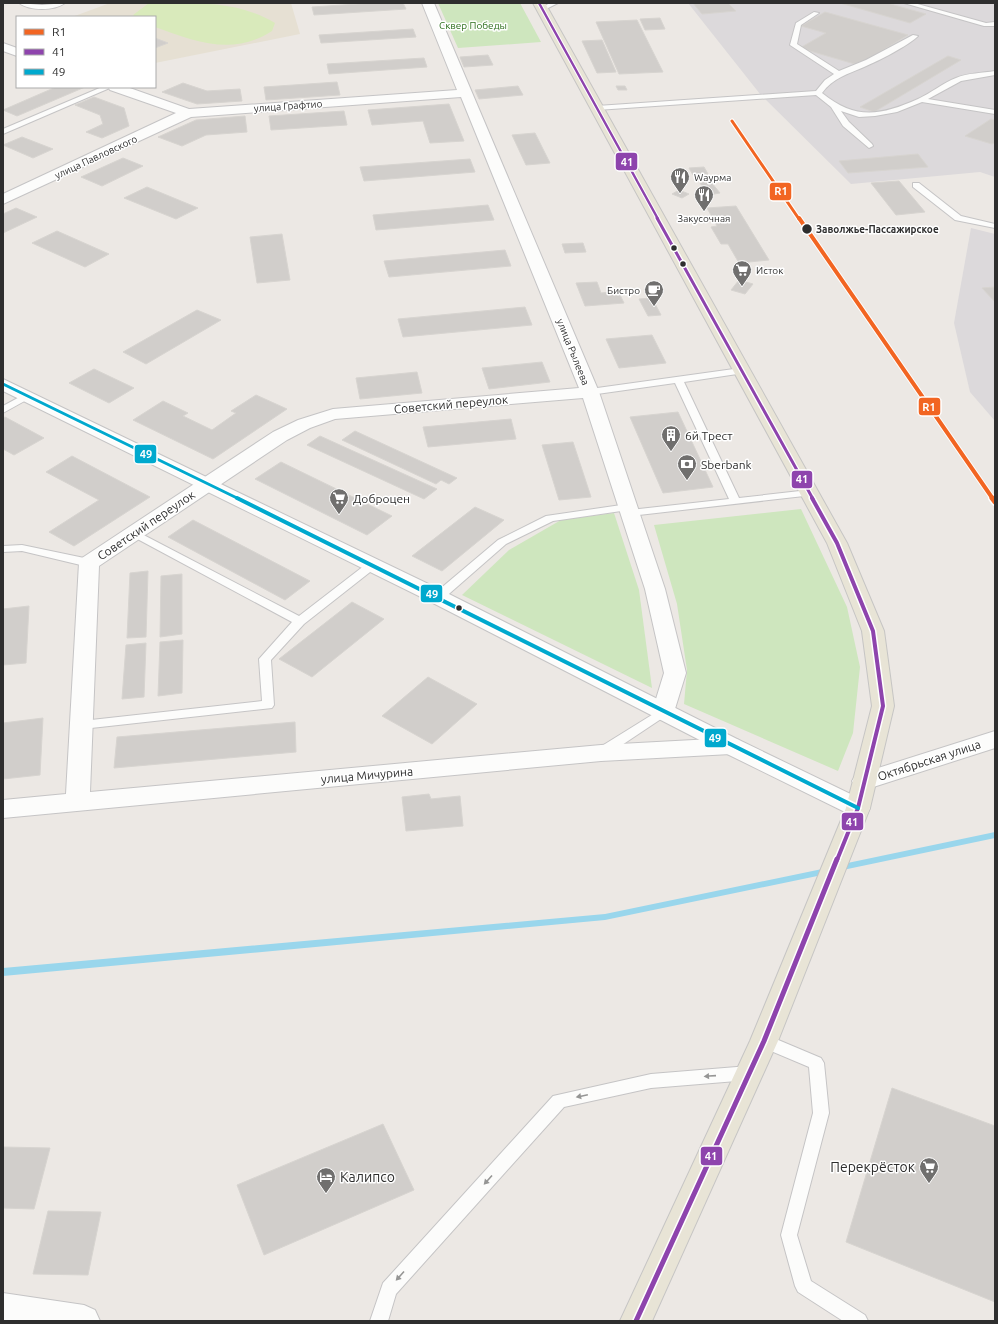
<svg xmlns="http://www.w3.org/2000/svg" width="998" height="1324" font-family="Ubuntu,sans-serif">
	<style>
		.industrial { fill: #dcd9db }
		.education { fill: #e6e0d3 }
		.green { fill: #cee6be }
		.pitch { fill: #d9eabb }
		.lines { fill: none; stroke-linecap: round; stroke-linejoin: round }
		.stream { fill: #99d6ec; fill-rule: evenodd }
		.building { fill: #d1cecb; stroke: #d7d4d0 }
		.lane-casing { stroke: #c5c4c5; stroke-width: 2 }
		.street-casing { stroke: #c5c4c5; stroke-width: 2 }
		.secondary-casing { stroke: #c5c4c5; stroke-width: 2 }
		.primary-casing { stroke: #c6c5c4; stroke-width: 2 }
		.lane { fill: #fcfcfb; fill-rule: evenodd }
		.street { fill: #fcfcfb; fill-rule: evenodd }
		.secondary { fill: #fcfcfb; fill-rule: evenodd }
		.primary { fill: #e8e4d6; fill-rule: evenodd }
		.rail-far1-casing { stroke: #dfdfe1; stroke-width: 3 }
		.rail-casing { stroke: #dfdfe1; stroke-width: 3.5 }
		.rail-far1 { stroke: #fff; stroke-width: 2; stroke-dasharray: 5.5; stroke-linecap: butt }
		.rail { stroke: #fff; stroke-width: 2.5; stroke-dasharray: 7; stroke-linecap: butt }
		.bus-1-far3-casing { stroke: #fff; stroke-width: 4.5 }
		.bus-1-far2-casing { stroke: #fff; stroke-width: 5.5 }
		.bus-1-far1-casing { stroke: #fff; stroke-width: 7 }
		.bus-1-casing { stroke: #fff; stroke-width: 8 }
		.bus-2-far1-casing { stroke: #fff; stroke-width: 5.5 }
		.bus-2-casing { stroke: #fff; stroke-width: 7 }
		.bus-1-far3 { stroke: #8e44ad; stroke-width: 2.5 }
		.bus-1-far2 { stroke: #8e44ad; stroke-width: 3 }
		.bus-1-far1 { stroke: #8e44ad; stroke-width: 4 }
		.bus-1 { stroke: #8e44ad; stroke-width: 5 }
		.bus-2-far1 { stroke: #00a9ce; stroke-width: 3 }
		.bus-2 { stroke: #00a9ce; stroke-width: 4 }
		.rail-1-far2-casing { stroke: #fff; stroke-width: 5 }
		.rail-1-far1-casing { stroke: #fff; stroke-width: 6 }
		.rail-1-casing { stroke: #fff; stroke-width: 8 }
		.rail-1-far2 { stroke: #f26522; stroke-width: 3 }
		.rail-1-far1 { stroke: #f26522; stroke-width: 4 }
		.rail-1 { stroke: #f26522; stroke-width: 5 }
		.oneway { fill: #959594 }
		.stop-dot { fill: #2e2e2e; stroke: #fff; stroke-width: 1.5 }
		.labels { text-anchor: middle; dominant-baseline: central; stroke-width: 3; stroke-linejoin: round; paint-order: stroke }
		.far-park-label { font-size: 10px; fill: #2c6e1b; stroke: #fff }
		.far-street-label { font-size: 10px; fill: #2e2e2e; stroke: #fff }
		.far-poi-label { font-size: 10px; fill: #2e2e2e; stroke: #fff; text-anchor: start }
		.far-stop-label { font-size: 10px; font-weight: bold; fill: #2e2e2e; stroke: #fff; text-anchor: start }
		.street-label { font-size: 12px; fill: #2e2e2e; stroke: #fff }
		.poi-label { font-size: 12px; fill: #2e2e2e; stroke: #fff; text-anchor: start }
		.near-poi-label { font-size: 14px; fill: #2e2e2e; stroke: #fff; text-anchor: end }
		.line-badge { stroke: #fff; stroke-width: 1.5 }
		.badge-label { font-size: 11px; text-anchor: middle; font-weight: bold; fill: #fff }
	</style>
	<rect width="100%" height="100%" fill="#ece8e4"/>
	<g class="industrial">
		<polygon points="688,3 995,3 995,177 980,172 851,184 760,94"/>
		<polygon points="971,228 995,234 995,421 970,392 954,323"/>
	</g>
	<polygon class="education" points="110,3 291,3 300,34 155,63 155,17 72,17"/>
	<g class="green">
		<polygon points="438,3 520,3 541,42 458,48"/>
		<polygon points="801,509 847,607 860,667 853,733 838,771 684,704 687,670 677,604 654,525"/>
		<polygon points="614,513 639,590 652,688 462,595 509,550 561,520"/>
	</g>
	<path class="pitch" d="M149,3C191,3 237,0 275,23L272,31C232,57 195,41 155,27V17H135L133,15Z"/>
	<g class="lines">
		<g class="stream">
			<polygon points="995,832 995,838 838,871 835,870 834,868 835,866 838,865"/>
			<polygon points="827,868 830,869 831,871 830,873 827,874 605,920 3,976 3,968 605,914"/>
		</g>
	</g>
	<g class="building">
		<polygon points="373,3 403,3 406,9 314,15 312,7"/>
		<polygon points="693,3 728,3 736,11 702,14"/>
		<polygon points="840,3 887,3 926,14 910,23"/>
		<polygon points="825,12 908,35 858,65 800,48 826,33 801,26"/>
		<polygon points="660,18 665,29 645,30 640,19"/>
		<polygon points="637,20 663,72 619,74 596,22"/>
		<polygon points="413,29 416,37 321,43 319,35"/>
		<polygon points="155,38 168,43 155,48"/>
		<polygon points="602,40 616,72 597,73 582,41"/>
		<polygon points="488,55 493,65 464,67 460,57"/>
		<polygon points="948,56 961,60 874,112 860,107"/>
		<polygon points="424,58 427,67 329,74 327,64"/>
		<polygon points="337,82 340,95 266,100 264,87"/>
		<polygon points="183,83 207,91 240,89 242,101 197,104 162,92"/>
		<polygon points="518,86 523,95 479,99 475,90"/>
		<polygon points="616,86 625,86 627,90 618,90"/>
		<polygon points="56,87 85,87 17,116 3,110"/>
		<polygon points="94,97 124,108 129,126 102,138 86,132 103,124 100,115 75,105"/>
		<polygon points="449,104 464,141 430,143 423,121 372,125 368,110"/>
		<polygon points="344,111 347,125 271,130 269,116"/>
		<polygon points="245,116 247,132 206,135 182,146 158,137 196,120"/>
		<polygon points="991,119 995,120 995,143 992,144 965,136"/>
		<polygon points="535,133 550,163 526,165 512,135"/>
		<polygon points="22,137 53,149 33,158 3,145"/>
		<polygon points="918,154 928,167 848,173 839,161"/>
		<polygon points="123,158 143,166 102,186 81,177"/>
		<polygon points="470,159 475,172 364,181 360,167"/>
		<polygon points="704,167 708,174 693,175 689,168"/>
		<polygon points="899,181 925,212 896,215 871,183"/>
		<polygon points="711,182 720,193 708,195 700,183"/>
		<polygon points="147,187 198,208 176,219 124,198"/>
		<polygon points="679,190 689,194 682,198 672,194"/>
		<polygon points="488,205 494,220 376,230 373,215"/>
		<polygon points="736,206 769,260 739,263 728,244 721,244 711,227 717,226 707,208"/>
		<polygon points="16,208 37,217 3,233 3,214"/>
		<polygon points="57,231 109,254 85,267 32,243"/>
		<polygon points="282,234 290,280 257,283 250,237"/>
		<polygon points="583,243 586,252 565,253 562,244"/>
		<polygon points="505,250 511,266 389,277 384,261"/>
		<polygon points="739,280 753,284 745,294 731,290"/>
		<polygon points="597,282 601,293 618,291 624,303 585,306 576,283"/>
		<polygon points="995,287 995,302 982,288"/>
		<polygon points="652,298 661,315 648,316 639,299"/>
		<polygon points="525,307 532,325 403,337 398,319"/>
		<polygon points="197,310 221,320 146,364 123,352"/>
		<polygon points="652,335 666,363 619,368 606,339"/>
		<polygon points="542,362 550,382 489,389 482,368"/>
		<polygon points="94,369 134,388 109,403 69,383"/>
		<polygon points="417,372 422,393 360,399 356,378"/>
		<polygon points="256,395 287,409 213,459 133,420 163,401 188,413 183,416 212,430 236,413 231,411"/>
		<polygon points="678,412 713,487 663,493 630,417"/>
		<polygon points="5,417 44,438 14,455 3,449 3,418"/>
		<polygon points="511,419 516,439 428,447 423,427"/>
		<polygon points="355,431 457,478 449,484 441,480 436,484 342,440"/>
		<polygon points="320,436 437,489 424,499 307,445"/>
		<polygon points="573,442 591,497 559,500 542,445"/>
		<polygon points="72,456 150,497 74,546 49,532 99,500 46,472"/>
		<polygon points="281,462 392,516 367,535 255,479"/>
		<polygon points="475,507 504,520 442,571 412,556"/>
		<polygon points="193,520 310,581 285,600 168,537"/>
		<polygon points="148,571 146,637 127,638 130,573"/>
		<polygon points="182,574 182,634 160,637 161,576"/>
		<polygon points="352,602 384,619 312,677 279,659"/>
		<polygon points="29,606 26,663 3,665 3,609"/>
		<polygon points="183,640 182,693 158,696 160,642"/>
		<polygon points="146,643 144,697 122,699 126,645"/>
		<polygon points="428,677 477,704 432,744 382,716"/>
		<polygon points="43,718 40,775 3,779 3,723"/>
		<polygon points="295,722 296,752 114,768 117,737"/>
		<polygon points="429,794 431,799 460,796 463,826 406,831 402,797"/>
		<polygon points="892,1088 995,1126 995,1302 846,1242"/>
		<polygon points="383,1124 414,1190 264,1255 237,1185"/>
		<polygon points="3,1147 50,1148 34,1209 3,1208"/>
		<polygon points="48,1211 101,1212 88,1275 33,1274"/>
	</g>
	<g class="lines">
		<defs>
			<g id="lane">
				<path d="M19,3L42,5L65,3C54,11 30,11 19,3Z"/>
				<polygon points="550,3 558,3 544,10 539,9"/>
				<polygon points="904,3 914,3 986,23 995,22 995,26 984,26"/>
				<path d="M814,12L819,13L801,25L797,44L839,71L866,60L913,35L918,36C908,46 878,61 864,67C848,74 833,78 822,93C855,120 880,116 918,99C931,93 943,83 956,78C967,73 983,73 995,71V75L961,81L928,99L995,110V114L922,102L897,112L875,116L859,117L841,111L849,122L872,144L873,146L869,148L843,126L831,107L816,95L597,110L593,108L597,106L816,91L825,80L834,74L790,45L796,23Z"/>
				<polygon points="102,87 112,87 3,134 3,129"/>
				<polygon points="913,183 919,183 961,216 995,224 995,228 955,220 913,187"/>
				<polygon points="741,368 746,371 744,373 684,382 739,498 809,490 814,493 813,495 630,516 625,513 628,510 553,521 506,544 442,600 434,600 432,597 434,594 498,540 546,516 628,504 633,507 630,510 729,499 675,383 590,395 585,392 590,389"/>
				<polygon points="27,393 30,394 32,396 30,398 3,413 3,406"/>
				<polygon points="134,530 299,616 369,562 377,562 379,565 304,624 271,660 274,705 272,708 82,729 78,728 76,725 78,722 82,721 262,701 259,659 292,622 130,535 129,533 130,531"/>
				<polygon points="22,545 89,559 95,563 89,567 22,551 3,552 3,546"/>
				<polygon points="663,708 667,709 669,712 667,715 607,755 597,755 596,752 597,749"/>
				<polygon points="764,1034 821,1058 824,1063 829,1113 797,1235 811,1281 865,1315 868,1321 843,1321 798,1292 795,1286 781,1235 813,1113 809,1067 759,1046 756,1041 759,1036"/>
				<polygon points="749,1066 754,1068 757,1073 754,1078 749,1080 651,1088 564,1107 396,1294 388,1321 370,1321 383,1283 553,1096 651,1074"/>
			</g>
			<g id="street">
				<polygon points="422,3 434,3 599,392 665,589 686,673 674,712 671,718 663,720 655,718 652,712 664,673 645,589 583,398 335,419 310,428 287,440 99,566 90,792 601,745 731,738 739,740 743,746 739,752 731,754 601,761 3,818 3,800 66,794 79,563 82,558 273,432 298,420 333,409 579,388 461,97 191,117 3,204 3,194 176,113 110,90 108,87 127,87 189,109 457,90"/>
				<polygon points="3,43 17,48 17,56 3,51"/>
				<polygon points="995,731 995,748 864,790 856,787 852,781 856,775"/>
			</g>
			<g id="secondary">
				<polygon points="3,379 445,592 739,740 867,802 870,808 867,814 858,817 849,814 723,752 431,602 3,391"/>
				<polygon points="3,1293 84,1305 95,1310 100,1321 3,1321"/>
			</g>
			<polygon id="primary" points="533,3 545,3 847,543 884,631 894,706 870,808 778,1041 652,1321 620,1321 750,1041 846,808 872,706 862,631 827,543"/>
		</defs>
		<use href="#lane" class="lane-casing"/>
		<use href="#street" class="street-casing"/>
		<use href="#secondary" class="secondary-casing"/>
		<use href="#primary" class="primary-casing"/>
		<use href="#lane" class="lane"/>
		<use href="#street" class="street"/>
		<use href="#secondary" class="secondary"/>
		<use href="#primary" class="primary"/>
		<defs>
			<polyline id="rail-far1" points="732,121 800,219"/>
			<polyline id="rail" points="799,218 806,228"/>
		</defs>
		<use href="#rail-far1" class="rail-far1-casing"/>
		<use href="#rail" class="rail-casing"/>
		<use href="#rail-far1" class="rail-far1"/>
		<use href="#rail" class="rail"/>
		<defs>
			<polyline id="bus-1-far3" points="539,3 658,219"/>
			<polyline id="bus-1-far2" points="657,218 813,499"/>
			<polyline id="bus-1-far1" points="812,498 837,543 873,631 883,706 858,808 837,860"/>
			<polyline id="bus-1" points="636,1321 764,1041 837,859"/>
			<polyline id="bus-2-far1" points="3,384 239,499"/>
			<path id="bus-2" d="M237,498C444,600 650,706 858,808"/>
		</defs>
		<use href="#bus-1-far3" class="bus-1-far3-casing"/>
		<use href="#bus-1-far2" class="bus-1-far2-casing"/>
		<use href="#bus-1-far1" class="bus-1-far1-casing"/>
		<use href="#bus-1" class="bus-1-casing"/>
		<use href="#bus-2-far1" class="bus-2-far1-casing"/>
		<use href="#bus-2" class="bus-2-casing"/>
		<use href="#bus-1-far3" class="bus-1-far3"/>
		<use href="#bus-1-far2" class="bus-1-far2"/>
		<use href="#bus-1-far1" class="bus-1-far1"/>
		<use href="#bus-1" class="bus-1"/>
		<use href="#bus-2-far1" class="bus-2-far1"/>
		<use href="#bus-2" class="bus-2"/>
		<defs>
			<polyline id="rail-1-far2" points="732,121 799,219"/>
			<polyline id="rail-1-far1" points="799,218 993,499"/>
			<polyline id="rail-1" points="992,498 995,502"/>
		</defs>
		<use href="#rail-1-far2" class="rail-1-far2-casing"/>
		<use href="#rail-1-far1" class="rail-1-far1-casing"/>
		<use href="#rail-1" class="rail-1-casing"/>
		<use href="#rail-1-far2" class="rail-1-far2"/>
		<use href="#rail-1-far1" class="rail-1-far1"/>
		<use href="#rail-1" class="rail-1"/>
	</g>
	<defs><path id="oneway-solid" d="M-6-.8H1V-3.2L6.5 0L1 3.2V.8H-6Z"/></defs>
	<g class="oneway">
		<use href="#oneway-solid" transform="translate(710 1076) rotate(176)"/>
		<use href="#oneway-solid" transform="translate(582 1096) rotate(168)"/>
		<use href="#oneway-solid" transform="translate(488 1180) rotate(132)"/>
		<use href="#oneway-solid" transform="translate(400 1276) rotate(132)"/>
	</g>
	<defs>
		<symbol id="restaurant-pin" viewBox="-11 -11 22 30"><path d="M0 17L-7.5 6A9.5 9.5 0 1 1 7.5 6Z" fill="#706f6e" stroke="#fff"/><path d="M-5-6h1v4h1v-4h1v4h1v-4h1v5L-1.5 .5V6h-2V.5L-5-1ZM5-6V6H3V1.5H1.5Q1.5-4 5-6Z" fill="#fff"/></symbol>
		<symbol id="supermarket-pin" viewBox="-11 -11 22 30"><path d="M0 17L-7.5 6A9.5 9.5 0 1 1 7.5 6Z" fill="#706f6e" stroke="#fff"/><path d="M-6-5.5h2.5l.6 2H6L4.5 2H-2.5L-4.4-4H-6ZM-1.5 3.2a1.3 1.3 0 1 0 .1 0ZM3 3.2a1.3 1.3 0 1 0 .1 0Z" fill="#fff"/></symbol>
		<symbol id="cafe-pin" viewBox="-11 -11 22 30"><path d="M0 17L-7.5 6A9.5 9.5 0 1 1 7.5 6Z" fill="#706f6e" stroke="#fff"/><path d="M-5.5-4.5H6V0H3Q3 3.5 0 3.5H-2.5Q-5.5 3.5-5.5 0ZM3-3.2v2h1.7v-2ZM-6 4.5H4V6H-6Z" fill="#fff"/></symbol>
		<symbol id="building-pin" viewBox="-11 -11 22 30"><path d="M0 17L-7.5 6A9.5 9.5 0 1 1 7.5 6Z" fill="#706f6e" stroke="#fff"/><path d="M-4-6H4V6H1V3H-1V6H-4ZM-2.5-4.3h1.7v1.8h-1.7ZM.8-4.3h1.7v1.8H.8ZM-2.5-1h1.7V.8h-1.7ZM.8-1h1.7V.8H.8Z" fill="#fff"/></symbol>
		<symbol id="bank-pin" viewBox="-11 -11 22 30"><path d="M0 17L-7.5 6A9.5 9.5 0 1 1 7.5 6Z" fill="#706f6e" stroke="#fff"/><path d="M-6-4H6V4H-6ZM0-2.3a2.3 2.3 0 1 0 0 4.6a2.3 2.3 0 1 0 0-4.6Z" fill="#fff"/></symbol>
		<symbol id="hotel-pin" viewBox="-11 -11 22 30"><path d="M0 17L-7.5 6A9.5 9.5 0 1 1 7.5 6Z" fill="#706f6e" stroke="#fff"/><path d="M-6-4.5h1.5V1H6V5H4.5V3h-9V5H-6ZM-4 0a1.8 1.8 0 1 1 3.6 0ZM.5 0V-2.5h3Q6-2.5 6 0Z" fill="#fff"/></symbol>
	</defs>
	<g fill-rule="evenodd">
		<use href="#restaurant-pin" x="669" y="166" width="22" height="30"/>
		<use href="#restaurant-pin" x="693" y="184" width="22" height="30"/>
		<use href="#supermarket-pin" x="731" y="259" width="22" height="30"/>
		<use href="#cafe-pin" x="643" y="279" width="22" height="30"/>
		<use href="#building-pin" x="660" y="424" width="22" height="30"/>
		<use href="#bank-pin" x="676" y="453" width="22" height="30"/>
		<use href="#supermarket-pin" x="328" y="487" width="22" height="30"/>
		<use href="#supermarket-pin" x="918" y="1156" width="22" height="30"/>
		<use href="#hotel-pin" x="315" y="1166" width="22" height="30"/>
	</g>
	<g class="stop-dot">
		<circle cx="807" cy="229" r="5.5"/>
		<circle cx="674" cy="248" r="3.5"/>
		<circle cx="683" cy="264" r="3.5"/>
		<circle cx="459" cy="608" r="3.5"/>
	</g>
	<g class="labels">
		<g class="far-park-label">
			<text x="473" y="25">Сквер Победы</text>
		</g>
		<g class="far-street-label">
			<text transform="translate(288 106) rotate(-4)">улица Графтио</text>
			<text transform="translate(96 157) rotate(-25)">улица Павловского</text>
			<text transform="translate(573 352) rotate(68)">улица Рылеева</text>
		</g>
		<g class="far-poi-label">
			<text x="694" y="177">Wаурма</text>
			<text x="704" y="218" text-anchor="middle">Закусочная</text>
			<text x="756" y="270">Исток</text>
			<text x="640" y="290" text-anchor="end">Бистро</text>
		</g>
		<g class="far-stop-label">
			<text x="816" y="229">Заволжье-Пассажирское</text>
		</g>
		<g class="street-label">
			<text transform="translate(451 404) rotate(-5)">Советский переулок</text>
			<text transform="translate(146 525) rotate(-34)">Советский переулок</text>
			<text transform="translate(929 760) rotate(-18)">Октябрьская улица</text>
			<text transform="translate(367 775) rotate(-5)">улица Мичурина</text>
		</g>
		<g class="poi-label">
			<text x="685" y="435">6й Трест</text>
			<text x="701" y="464">Sberbank</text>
			<text x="353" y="498">Доброцен</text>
		</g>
		<g class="near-poi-label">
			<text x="915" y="1167">Перекрёсток</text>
			<text x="340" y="1177" text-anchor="start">Калипсо</text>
		</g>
	</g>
	<g class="line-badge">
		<rect x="615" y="152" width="23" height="19" rx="4" fill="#8e44ad"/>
		<rect x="769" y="182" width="23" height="19" rx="4" fill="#f26522"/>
		<rect x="918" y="397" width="23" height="19" rx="4" fill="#f26522"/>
		<rect x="134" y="444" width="23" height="20" rx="4" fill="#00a9ce"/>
		<rect x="791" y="470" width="22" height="19" rx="4" fill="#8e44ad"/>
		<rect x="420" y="584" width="23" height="19" rx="4" fill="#00a9ce"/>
		<rect x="704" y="728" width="23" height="20" rx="4" fill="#00a9ce"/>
		<rect x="841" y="812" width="23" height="19" rx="4" fill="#8e44ad"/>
		<rect x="700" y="1146" width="23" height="20" rx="4" fill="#8e44ad"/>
	</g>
	<g class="badge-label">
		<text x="627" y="166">41</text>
		<text x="781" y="195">R1</text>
		<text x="929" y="411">R1</text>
		<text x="146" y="458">49</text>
		<text x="802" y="483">41</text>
		<text x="432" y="598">49</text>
		<text x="715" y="742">49</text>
		<text x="852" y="826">41</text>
		<text x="711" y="1160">41</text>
	</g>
	<rect width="998" height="1324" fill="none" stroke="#2e2e2e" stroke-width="8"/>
	<rect x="16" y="16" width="140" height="72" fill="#ffffff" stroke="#ababab"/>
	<rect x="24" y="29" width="20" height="6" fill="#f26522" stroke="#ababab"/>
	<text x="52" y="36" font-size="12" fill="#2e2e2e">R1</text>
	<rect x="24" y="49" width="20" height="6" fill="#8e44ad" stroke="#ababab"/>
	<text x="52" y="56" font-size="12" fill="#2e2e2e">41</text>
	<rect x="24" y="69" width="20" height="6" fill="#00a9ce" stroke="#ababab"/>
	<text x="52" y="76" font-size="12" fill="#2e2e2e">49</text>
</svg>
